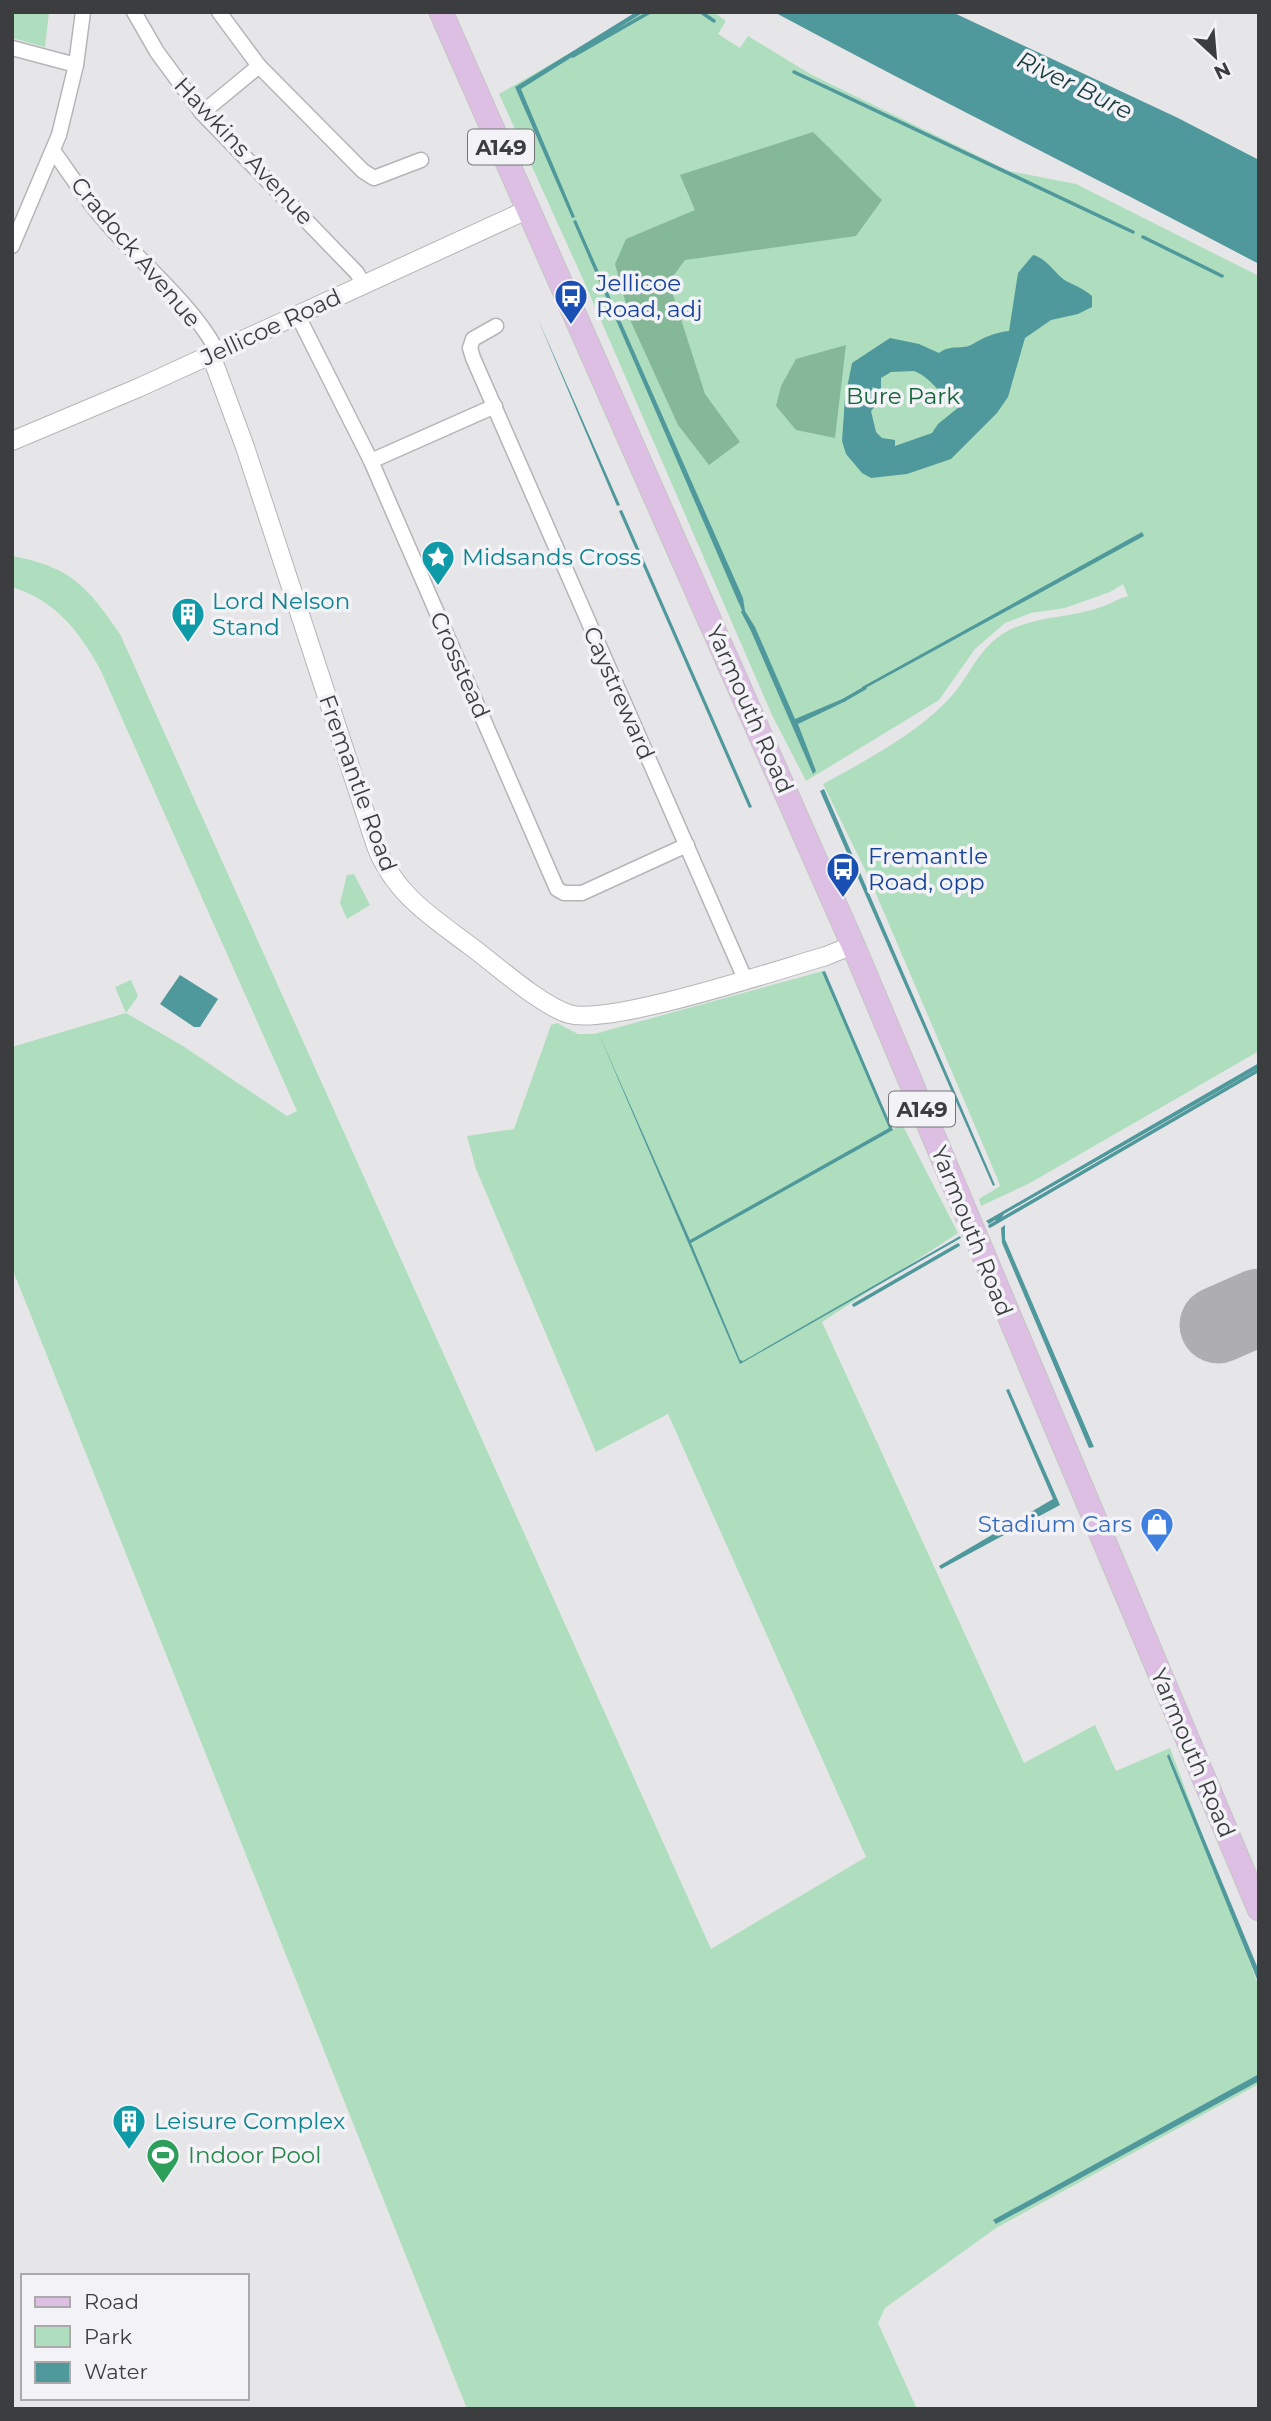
<svg xmlns="http://www.w3.org/2000/svg" width="1271" height="2421" font-family="Montserrat,sans-serif">
	<style>
		.green { fill: #afdebe }
		.forest { fill: #85b896 }
		.water { fill: #4f989c; fill-rule: evenodd }
		.lines { fill: none; stroke-linecap: round; stroke-linejoin: round }
		.stream { stroke: #4f989c; stroke-width: 3.5 }
		.runway { stroke: #aeaeb1; stroke-width: 77 }
		.minor-casing { stroke: #b5b5b9; stroke-width: 17 }
		.tertiary-casing { stroke: #b5b5b9; stroke-width: 20 }
		.primary-casing { stroke: #c4c5c5; stroke-width: 25 }
		.minor { stroke: #fff; stroke-width: 14 }
		.tertiary { stroke: #fff; stroke-width: 18 }
		.primary { stroke: #ddbfe3; stroke-width: 23 }
		.labels { text-anchor: middle; dominant-baseline: central; stroke-width: 7; stroke-linejoin: round; paint-order: stroke }
		.shield { fill: #f3f3f7; stroke: #737476; stroke-width: 2 }
		.shield-label { font-size: 21px; font-weight: bold; fill: #3c3d3e }
		.street-label { font-size: 23px; fill: #3c3d3e; stroke: #f3f3f7 }
		.transit-label { font-size: 23px; fill: #164399; stroke: #f3f3f7; text-anchor: start }
		.park-label { font-size: 23px; fill: #13663b; stroke: #f3f3f7 }
		.culture-label { font-size: 23px; fill: #0d838f; stroke: #f3f3f7; text-anchor: start }
		.shop-label { font-size: 23px; fill: #366cbe; stroke: #f3f3f7; text-anchor: end }
		.leisure-label { font-size: 23px; fill: #27864d; stroke: #f3f3f7; text-anchor: start }
		.water-label { font-size: 24px; font-style: italic; fill: #193d3f; stroke: #f3f3f7 }
	</style>
	<rect width="100%" height="100%" fill="#e6e6e9"/>
	<g class="green">
		<polygon points="12,12 49,12 45,47 12,38"/>
		<path d="M642,12H714L726,21L718,34L740,48L748,36L812,75L1009,171L1076,184L1259,276V1051L1030,1183L981,1206L979,1199L1000,1186L998,1180L871,882L823,784C865,761 914,735 947,701C968,680 976,652 1001,635C1031,615 1071,619 1104,606C1112,603 1119,598 1128,596L1123,584L1110,592L1065,608L1031,613L1005,623L975,649L939,700L806,781L772,715L586,286L499,94Z"/>
		<path d="M12,556C71,567 87,586 120,634L711,1949L866,1857L668,1414L596,1452L476,1169L467,1136L514,1129L551,1025L557,1023L578,1034H594L823,971L892,1130L902,1124L958,1233L822,1322L1024,1763L1095,1725L1116,1771L1170,1748L1259,1987V2084L996,2228L885,2308L878,2323L917,2409H467L12,1268V1047L126,1013L115,987L131,980L138,996L126,1013L183,1046L287,1116L297,1111L100,669C79,631 55,600 12,587Z"/>
		<polygon points="354,874 370,905 347,919 340,903 347,875"/>
	</g>
	<g class="forest">
		<polygon points="813,132 882,200 856,236 685,260 669,282 705,394 740,442 709,465 678,425 631,322 615,264 626,239 695,210 680,175"/>
		<polygon points="846,345 835,438 796,430 776,406 781,386 796,359"/>
	</g>
	<g class="water">
		<polygon points="636,12 644,12 521,89 575,217 572,218 515,87"/>
		<path d="M774,12H952L1178,118L1259,160V264C1098,179 934,98 774,12Z"/>
		<polygon points="576,220 743,598 745,611 755,627 795,719 847,697 846,701 798,724 816,771 813,774 573,221"/>
		<path d="M1033,255C1048,259 1054,273 1066,281C1076,286 1084,289 1092,296V307L1078,314L1051,320L1025,338L1008,397L997,413L951,459L907,474L871,478L862,473L846,454L842,441L845,398L852,363L890,338L919,344L939,353C951,344 961,350 971,345C985,337 993,333 1009,331L1018,273ZM914,371C936,380 933,394 960,399L959,407L938,424L932,433L895,446V440L882,438L876,432L871,411L878,403L872,387L881,390V378L891,372Z"/>
		<polygon points="537,317 620,505 617,506"/>
		<polygon points="622,510 752,807 749,808 619,511"/>
		<polygon points="1142,532 1144,536 862,690 862,687"/>
		<polygon points="824,789 995,1185 993,1186 820,791"/>
		<polygon points="825,971 893,1130 691,1243 740,1360 743,1361 960,1236 961,1238 740,1364 598,1032 690,1240 889,1128 822,972"/>
		<polygon points="180,975 218,999 200,1027 194,1027 160,1004"/>
		<polygon points="1259,1063 1259,1068 1004,1214 998,1223 995,1220 989,1224 986,1221"/>
		<polygon points="1005,1225 1005,1239 1094,1447 1089,1448 1002,1243 1001,1228"/>
		<polygon points="1009,1389 1060,1505 941,1569 939,1566 1053,1499 1006,1390"/>
		<polygon points="1169,1754 1259,1971 1259,1984 1167,1756"/>
		<polygon points="1259,2074 1259,2081 996,2224 993,2220"/>
	</g>
	<g class="lines">
		<g class="stream">
			<polyline points="701,12 714,21"/>
			<polyline points="573,56 650,12"/>
			<polyline points="794,72 1133,232"/>
			<polyline points="1143,237 1222,276"/>
			<polyline points="721,557 740,601"/>
			<polyline points="743,612 752,629"/>
			<polyline points="844,700 865,688"/>
			<polyline points="990,1226 1259,1070"/>
			<polyline points="854,1305 958,1245"/>
		</g>
		<polyline class="runway" points="1218,1325 1259,1307"/>
		<defs>
			<g id="minor">
				<polyline points="134,12 157,52 202,113 357,273 363,284"/>
				<polyline points="219,12 259,66 363,171 374,178 421,160"/>
				<polyline points="12,48 76,65"/>
				<polyline points="202,113 259,66"/>
				<path d="M54,152C71,175 86,200 105,221C136,258 199,311 217,352"/>
				<polyline points="12,246 59,135 76,65 83,12"/>
				<polyline points="297,314 371,461 557,889 564,893 582,893 687,845"/>
				<polyline points="496,326 473,339 470,348 473,358 745,979"/>
				<polyline points="371,461 495,406"/>
			</g>
			<g id="tertiary">
				<path d="M211,355L245,447L376,846C394,893 430,916 469,945C495,964 540,1005 569,1014C610,1026 777,970 826,956L853,945"/>
				<polyline points="12,441 138,388 529,209"/>
			</g>
			<polyline id="primary" points="441,12 853,945 1259,1909"/>
		</defs>
		<use href="#minor" class="minor-casing"/>
		<use href="#tertiary" class="tertiary-casing"/>
		<use href="#primary" class="primary-casing"/>
		<use href="#minor" class="minor"/>
		<use href="#tertiary" class="tertiary"/>
		<use href="#primary" class="primary"/>
	</g>
	<defs>
		<symbol id="bus-pin" viewBox="-11 -11 22 30"><path d="M0 17L-7.5 6A9.5 9.5 0 1 1 7.5 6Z" fill="#1a4fb4" stroke="#f3f3f7"/><path d="M-5-6H5V4H4V6H2V4H-2V6H-4V4H-5ZM-3.5-4V0h7V-4ZM-3.5 1.2v1.5H-2V1.2ZM2 1.2v1.5H3.5V1.2Z" fill="#fff"/></symbol>
		<symbol id="sight-pin" viewBox="-11 -11 22 30"><path d="M0 17L-7.5 6A9.5 9.5 0 1 1 7.5 6Z" fill="#0f9aa8" stroke="#f3f3f7"/><path d="M0-6L1.8-2.2L6-1.7L2.9 1.2L3.7 5.4L0 3.3L-3.7 5.4L-2.9 1.2L-6-1.7L-1.8-2.2Z" fill="#fff"/></symbol>
		<symbol id="building-pin" viewBox="-11 -11 22 30"><path d="M0 17L-7.5 6A9.5 9.5 0 1 1 7.5 6Z" fill="#0f9aa8" stroke="#f3f3f7"/><path d="M-4-6H4V6H1V3H-1V6H-4ZM-2.5-4.3h1.7v1.8h-1.7ZM.8-4.3h1.7v1.8H.8ZM-2.5-1h1.7V.8h-1.7ZM.8-1h1.7V.8H.8Z" fill="#fff"/></symbol>
		<symbol id="shop-pin" viewBox="-11 -11 22 30"><path d="M0 17L-7.5 6A9.5 9.5 0 1 1 7.5 6Z" fill="#3f7fe0" stroke="#f3f3f7"/><path d="M-5-2.5h2.3a2.7 3.5 0 0 1 5.4 0H5L5.5 6h-11ZM-1.5-2.5h3a1.5 2.3 0 0 0-3 0Z" fill="#fff"/></symbol>
		<symbol id="stadium-pin" viewBox="-11 -11 22 30"><path d="M0 17L-7.5 6A9.5 9.5 0 1 1 7.5 6Z" fill="#2e9e5b" stroke="#f3f3f7"/><path d="M0-5a6.5 5 0 1 0 0 10a6.5 5 0 1 0 0-10ZM-3.5-1.8h7v3.6h-7Z" fill="#fff"/></symbol>
	</defs>
	<g fill-rule="evenodd">
		<use href="#bus-pin" x="552" y="277" width="38" height="52"/>
		<use href="#sight-pin" x="419" y="538" width="38" height="52"/>
		<use href="#building-pin" x="169" y="595" width="38" height="52"/>
		<use href="#bus-pin" x="824" y="850" width="38" height="52"/>
		<use href="#shop-pin" x="1138" y="1505" width="38" height="52"/>
		<use href="#building-pin" x="110" y="2102" width="38" height="52"/>
		<use href="#stadium-pin" x="144" y="2136" width="38" height="52"/>
	</g>
	<g class="labels">
		<g class="shield">
			<rect x="468" y="129.5" width="66" height="35" rx="5"/>
			<rect x="889" y="1091.5" width="66" height="35" rx="5"/>
		</g>
		<g class="shield-label">
			<text x="501" y="147">A149</text>
			<text x="922" y="1109">A149</text>
		</g>
		<g class="street-label">
			<text transform="translate(244 151) rotate(47)">Hawkins Avenue</text>
			<text transform="translate(136 252) rotate(50)">Cradock Avenue</text>
			<text transform="translate(271 327) rotate(-25)">Jellicoe Road</text>
			<text transform="translate(460 665) rotate(66)">Crosstead</text>
			<text transform="translate(619 693) rotate(66)">Caystreward</text>
			<text transform="translate(750 709) rotate(66)">Yarmouth Road</text>
			<text transform="translate(358 783) rotate(70)">Fremantle Road</text>
			<text transform="translate(972 1231) rotate(68)">Yarmouth Road</text>
			<text transform="translate(1193 1753) rotate(67)">Yarmouth Road</text>
		</g>
		<g class="transit-label">
			<text x="596" y="283">Jellicoe<tspan x="596" dy="26">Road, adj</tspan></text>
			<text x="868" y="856">Fremantle<tspan x="868" dy="26">Road, opp</tspan></text>
		</g>
		<g class="park-label">
			<text x="903" y="396">Bure Park</text>
		</g>
		<g class="culture-label">
			<text x="462" y="557">Midsands Cross</text>
			<text x="212" y="601">Lord Nelson<tspan x="212" dy="26">Stand</tspan></text>
			<text x="154" y="2121">Leisure Complex</text>
		</g>
		<g class="shop-label">
			<text x="1132" y="1524">Stadium Cars</text>
		</g>
		<g class="leisure-label">
			<text x="188" y="2155">Indoor Pool</text>
		</g>
		<g class="water-label">
			<text transform="translate(1075 85) rotate(26)">River Bure</text>
		</g>
	</g>
	<rect width="1271" height="2421" fill="none" stroke="#3c3d3e" stroke-width="28"/>
	<rect x="21" y="2274" width="228" height="126" fill="#f3f3f7" stroke="#aaaaad" stroke-width="2"/>
	<rect x="35" y="2297" width="35" height="10" fill="#ddbfe3" stroke="#aaaaad" stroke-width="2"/>
	<text x="84" y="2309" font-size="21" fill="#3c3d3e">Road</text>
	<rect x="35" y="2326" width="35" height="21" fill="#afdebe" stroke="#aaaaad" stroke-width="2"/>
	<text x="84" y="2344" font-size="21" fill="#3c3d3e">Park</text>
	<rect x="35" y="2362" width="35" height="21" fill="#4f989c" stroke="#aaaaad" stroke-width="2"/>
	<text x="84" y="2379" font-size="21" fill="#3c3d3e">Water</text>
	<g transform="translate(1215 56) rotate(154)" stroke="#f3f3f7" stroke-width="5" paint-order="stroke">
	<path d="M0-5L12 26L0 18L-12 26Z" fill="#3c3d3e"/>
	<text y="-10" font-size="19" font-weight="bold" text-anchor="middle" fill="#3c3d3e">N</text>
	</g>
</svg>
